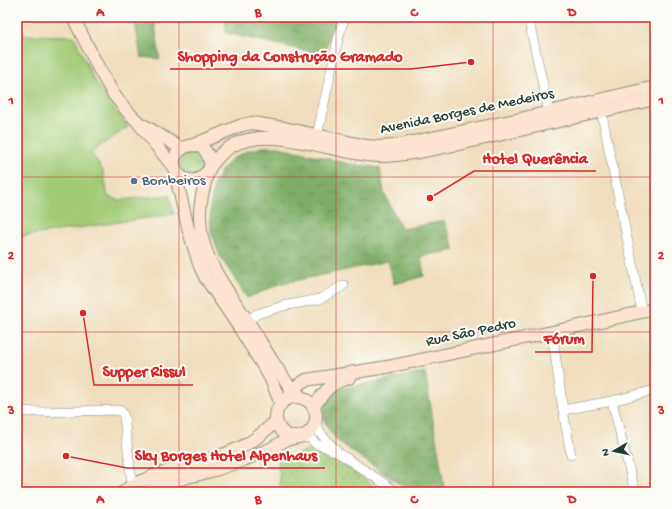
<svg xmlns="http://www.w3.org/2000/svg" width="672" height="509" font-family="'Gochi Hand',sans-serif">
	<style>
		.grass { fill: url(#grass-tufts); stroke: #608454 }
		.forest { fill: url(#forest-crowns); stroke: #50764d }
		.park { fill: url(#park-dots); stroke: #608454 }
		.pitch { fill: #a1ca75; stroke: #608454 }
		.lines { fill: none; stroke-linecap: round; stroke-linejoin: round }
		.street-casing { stroke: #878d78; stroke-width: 10 }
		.secondary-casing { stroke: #878d78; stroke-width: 14 }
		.street { stroke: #fff; stroke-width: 9 }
		.secondary { stroke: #fde4d1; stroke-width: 12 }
		.grid { fill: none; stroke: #d62828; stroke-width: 1; stroke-opacity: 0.55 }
		.service-dot { fill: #5c6f8a; stroke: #fdfcf7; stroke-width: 1.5 }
		.labels { text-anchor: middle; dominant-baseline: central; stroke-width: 4; stroke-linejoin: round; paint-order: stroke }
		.street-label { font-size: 15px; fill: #1f3d34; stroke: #fdfcf7 }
		.service-label { font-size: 15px; fill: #4e5e75; stroke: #fdfcf7; text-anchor: start }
		.leader { fill: none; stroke: #d62828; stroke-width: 1.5 }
		.callout-dot { fill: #d62828; stroke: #fdfcf7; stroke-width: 1.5 }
		.callout-label { font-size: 16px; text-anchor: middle; font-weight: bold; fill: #d62828; stroke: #fdfcf7; stroke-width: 4; stroke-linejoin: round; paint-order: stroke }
		.neatline { fill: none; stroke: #d62828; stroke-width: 1.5 }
		.grid-label { font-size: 13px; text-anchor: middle; font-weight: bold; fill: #d62828 }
	</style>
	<defs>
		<pattern id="grass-tufts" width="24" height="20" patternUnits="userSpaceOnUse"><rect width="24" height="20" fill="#a1ca75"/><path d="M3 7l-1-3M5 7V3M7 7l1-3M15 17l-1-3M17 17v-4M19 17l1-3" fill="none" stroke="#83a561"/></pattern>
		<pattern id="forest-crowns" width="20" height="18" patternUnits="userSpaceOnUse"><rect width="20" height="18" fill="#80ae66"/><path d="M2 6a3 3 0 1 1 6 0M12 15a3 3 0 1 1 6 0" fill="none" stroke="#688f55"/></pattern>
		<pattern id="park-dots" width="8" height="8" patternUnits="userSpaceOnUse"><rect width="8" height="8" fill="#a1ca75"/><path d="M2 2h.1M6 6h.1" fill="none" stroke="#83a561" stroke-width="1.8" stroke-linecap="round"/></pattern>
	</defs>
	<rect width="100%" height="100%" fill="#fdfcf7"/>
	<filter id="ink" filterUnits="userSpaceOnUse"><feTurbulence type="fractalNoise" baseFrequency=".025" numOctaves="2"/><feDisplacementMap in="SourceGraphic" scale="8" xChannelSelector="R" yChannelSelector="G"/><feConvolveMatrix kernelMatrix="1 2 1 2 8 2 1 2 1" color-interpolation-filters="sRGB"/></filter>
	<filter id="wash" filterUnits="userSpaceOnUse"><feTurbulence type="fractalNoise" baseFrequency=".012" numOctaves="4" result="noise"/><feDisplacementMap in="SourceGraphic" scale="16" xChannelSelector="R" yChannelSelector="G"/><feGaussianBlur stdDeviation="0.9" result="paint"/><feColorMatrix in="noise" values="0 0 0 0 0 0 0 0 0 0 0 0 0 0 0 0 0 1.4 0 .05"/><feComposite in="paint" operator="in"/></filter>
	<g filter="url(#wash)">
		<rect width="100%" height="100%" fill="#efddbc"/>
		<circle class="grass" cx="192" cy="163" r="12"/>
		<g class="forest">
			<polygon points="134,17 154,17 160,59 141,57"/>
			<polygon points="225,17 335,17 324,55 226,33"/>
			<polygon points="263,147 279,147 351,164 380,168 384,193 402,229 444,221 455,250 421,256 424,276 394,284 388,261 280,284 247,298 220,256 211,232 210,209 214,184 222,170 232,159 247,151"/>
			<path d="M425,372L445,492H411L339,442C322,424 319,414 332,392L344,388Z"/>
		</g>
		<polygon class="park" points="314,448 338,461 383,492 281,492 278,461"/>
		<polygon class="pitch" points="17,35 74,36 92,76 107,100 128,127 91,152 103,171 108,197 119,200 169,195 174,214 17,237"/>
	</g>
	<g filter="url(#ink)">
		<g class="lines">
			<defs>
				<g id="street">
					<polyline points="528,17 549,112"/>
					<polyline points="600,105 642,312"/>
					<polyline points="316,140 338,39 343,22 346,17"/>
					<polyline points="243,324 257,314 283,306 320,299 344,285"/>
					<polyline points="552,332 563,410 571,455"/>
					<polyline points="612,401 635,492"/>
					<polyline points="563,410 612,401 655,390"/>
					<polyline points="17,411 38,412 116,410 121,411 124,416 132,485"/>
					<polyline points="316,420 319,432 336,450"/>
					<polyline points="298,437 310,438 316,444 325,447 340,454 397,492"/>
				</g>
				<g id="secondary">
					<polyline points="73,17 99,69 114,95 127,111 137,121 174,168 188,228 199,264 205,277 239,327 270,377 281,404"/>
					<polyline points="145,126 182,149"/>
					<polyline points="193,145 242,125 252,123 284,128 367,146 379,147 394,146 520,119 599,100 655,87"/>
					<path d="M210,167C214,162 218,157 222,153C261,117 334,156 380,156C393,156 406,154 419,152C440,148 460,144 481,139C539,126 597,112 655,99"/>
					<path d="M208,171C205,174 202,177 199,179C184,184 168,170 176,155C184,142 204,141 209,158C209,160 211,164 210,167C210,169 208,173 207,175C205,184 202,193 201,202C199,211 200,222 201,232C206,264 230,294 247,320C256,334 264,348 273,362C279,371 285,381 292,389C296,393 300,396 304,399"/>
					<circle cx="296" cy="417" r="20"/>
					<polyline points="288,399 292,389 306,380 387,367 552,332 655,309"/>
					<path d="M313,407C325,392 329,383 349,378"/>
					<path d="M123,492C148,473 181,469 210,459C222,455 236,451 247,444C258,438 267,429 276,421"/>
					<polyline points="147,492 165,483 215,470 241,461 268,450 286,440 298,437"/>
				</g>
			</defs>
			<use href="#street" class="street-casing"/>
			<use href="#secondary" class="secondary-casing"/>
			<use href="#street" class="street"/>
			<use href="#secondary" class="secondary"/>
		</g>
	</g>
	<path class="grid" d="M179,17V492M336,17V492M493,17V492M17,177H655M17,332H655"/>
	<circle class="service-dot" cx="134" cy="181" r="4"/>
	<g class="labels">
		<g class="street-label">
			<text transform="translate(467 112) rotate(-12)">Avenida Borges de Medeiros</text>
			<text transform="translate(471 333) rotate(-12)">Rua São Pedro</text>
		</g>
		<g class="service-label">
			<text x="142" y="181">Bombeiros</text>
		</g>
	</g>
	<path class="leader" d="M471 62L411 69H170M430 198L474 171H596M593 276L592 352H535M83 313L94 385H193M66 456L127 468H325"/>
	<g class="callout-dot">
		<circle cx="471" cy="62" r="4"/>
		<circle cx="430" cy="198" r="4"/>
		<circle cx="593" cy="276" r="4"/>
		<circle cx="83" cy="313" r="4"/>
		<circle cx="66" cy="456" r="4"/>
	</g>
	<g class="callout-label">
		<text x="290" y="61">Shopping da Construção Gramado</text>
		<text x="535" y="163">Hotel Querência</text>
		<text x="564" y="343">Fórum</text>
		<text x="144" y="376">Supper Rissul</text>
		<text x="226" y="460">Sky Borges Hotel Alpenhaus</text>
	</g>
	<rect width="672" height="509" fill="none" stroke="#fdfcf7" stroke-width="44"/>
	<g transform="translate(614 451) rotate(261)" stroke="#fdfcf7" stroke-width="3" paint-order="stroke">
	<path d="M0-3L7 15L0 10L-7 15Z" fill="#1f3d34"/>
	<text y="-6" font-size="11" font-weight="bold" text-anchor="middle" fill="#1f3d34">N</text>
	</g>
	<rect x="22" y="22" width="628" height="465" class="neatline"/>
	<g class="grid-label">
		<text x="100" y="16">A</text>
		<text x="258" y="16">B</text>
		<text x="414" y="16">C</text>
		<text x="572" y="16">D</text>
		<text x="11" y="104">1</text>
		<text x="661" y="104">1</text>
		<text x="11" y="259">2</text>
		<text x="661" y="259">2</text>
		<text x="11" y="414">3</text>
		<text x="661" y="414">3</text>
		<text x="100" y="503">A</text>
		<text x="258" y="503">B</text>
		<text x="414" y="503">C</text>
		<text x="572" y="503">D</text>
	</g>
</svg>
